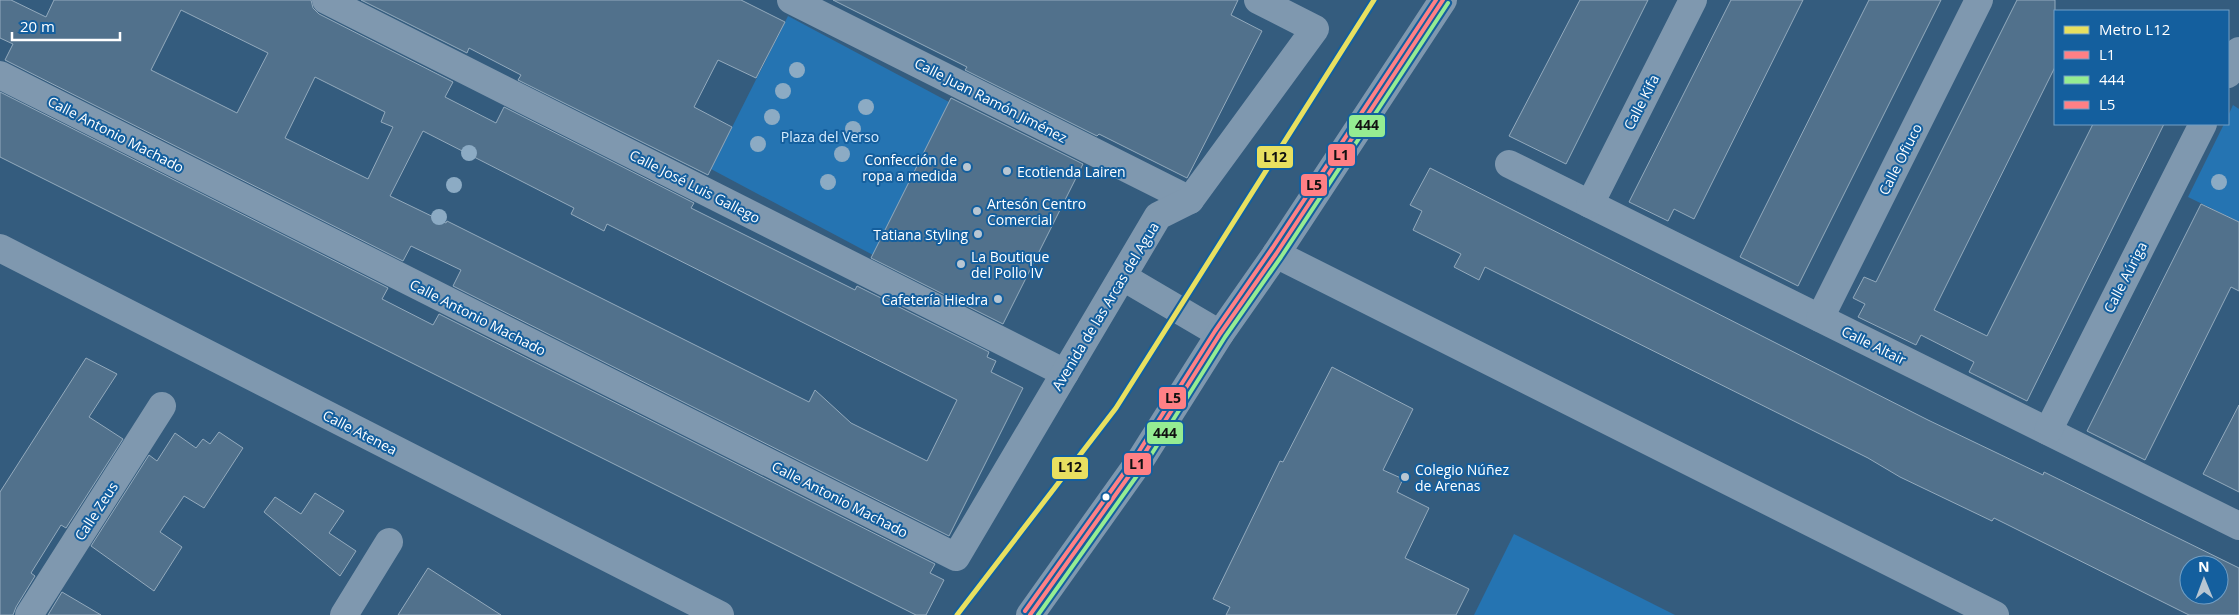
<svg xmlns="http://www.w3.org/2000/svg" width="2239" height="615" font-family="'Open Sans',sans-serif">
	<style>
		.green { fill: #2574b2 }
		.building { fill: #51718c; stroke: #93aabd; fill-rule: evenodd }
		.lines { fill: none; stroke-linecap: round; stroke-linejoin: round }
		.minor { stroke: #7f98af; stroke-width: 28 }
		.tertiary { stroke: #7f98af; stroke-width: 28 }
		.bus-1-casing { stroke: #145f9e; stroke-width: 8 }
		.bus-2-casing { stroke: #145f9e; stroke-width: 8 }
		.bus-3-casing { stroke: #145f9e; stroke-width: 8 }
		.bus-1 { stroke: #ff8085; stroke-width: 4 }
		.bus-2 { stroke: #95ec92; stroke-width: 4 }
		.bus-3 { stroke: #ff8085; stroke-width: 4 }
		.metro-1-casing { stroke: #145f9e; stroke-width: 9 }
		.metro-1 { stroke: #e8e060; stroke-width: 5 }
		.tree { fill: #8cabc4 }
		.poi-dot { fill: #b8c6d2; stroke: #145f9e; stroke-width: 2 }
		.bus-dot { fill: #fff; stroke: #145f9e; stroke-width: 2 }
		.labels { text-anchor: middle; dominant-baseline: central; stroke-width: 4; stroke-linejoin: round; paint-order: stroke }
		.street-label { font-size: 14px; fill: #fff; stroke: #145f9e }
		.park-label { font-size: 14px; fill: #d4ebfd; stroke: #145f9e }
		.poi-label { font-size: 14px; fill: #fff; stroke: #145f9e; text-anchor: start }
		.line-badge { stroke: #145f9e; stroke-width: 2 }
		.pale-badge-label { font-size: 14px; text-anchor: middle; font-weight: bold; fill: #111 }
	</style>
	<rect width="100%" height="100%" fill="#345c7e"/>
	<g class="green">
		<polygon points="788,16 949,102 873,255 711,169"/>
		<polygon points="2233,105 2239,109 2239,222 2188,197 2224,124 2228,124 2228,116"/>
		<polygon points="1514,534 1675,615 1474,615"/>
	</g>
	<g class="building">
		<path d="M0,0H11L46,17L54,0H311L313,8L319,14L453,82L445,97L496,123L504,107L694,203L691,208L855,290L857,286L989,352L987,357L996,361L991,372L1023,388L949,536L453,286L461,270L411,246L403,261L5,60L13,44L0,38ZM181,10L268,53L237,113L151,70ZM315,77L385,112L381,122L393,127L368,179L285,138ZM423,131L574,208L571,214L604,231L607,224L957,400L927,461L851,423L815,390L809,402L447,221L446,223L390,196Z"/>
		<polygon points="361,0 741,0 785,22 756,78 718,60 694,107 732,127 708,175 518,80 521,75 469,48 467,53"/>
		<polygon points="833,0 1238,0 1231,15 1262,31 1187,178 1099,134 1097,136 965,70 967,67"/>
		<polygon points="1580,0 1648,0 1566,164 1509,136"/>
		<polygon points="1731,0 1803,0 1694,219 1674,209 1668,221 1629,202"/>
		<polygon points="1869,0 1941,0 1798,286 1740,257"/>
		<polygon points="2017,0 2055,0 2055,67 1934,310 1987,336 2093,124 2164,124 2027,401 1969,372 1974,362 1921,335 1916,345 1858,317 1865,304 1853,298 1864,277 1876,282"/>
		<polygon points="0,92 388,288 382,299 433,325 439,314 935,564 930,573 944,580 926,615 916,615 0,157"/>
		<polygon points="951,98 1083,164 1003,324 871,258"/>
		<path d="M1430,168L1928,420L2043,475L2044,472L2239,568V615H2189L1994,518L1992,521L1900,477L1868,458L1485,267L1479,280L1454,267L1461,254L1413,230L1422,211L1410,205ZM2189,565H2219V595H2189Z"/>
		<polygon points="2201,204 2239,222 2239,291 2231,287 2145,460 2087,431"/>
		<polygon points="86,358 117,374 89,417 123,439 66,528 61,525 31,573 35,576 16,607 13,615 0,615 0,492"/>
		<polygon points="1332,367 1413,409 1383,470 1403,479 1397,492 1429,508 1405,558 1469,589 1456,615 1226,615 1230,607 1213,599 1280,461 1283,462"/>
		<polygon points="2239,405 2239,492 2203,474"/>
		<polygon points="219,432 243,448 204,508 184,496 160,532 182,547 154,591 91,546 149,455 157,461 175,433 196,448 203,439 210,444"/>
		<polygon points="315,493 344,511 329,533 356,551 340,576 264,512 275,497 301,514"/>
		<polygon points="428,568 501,615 398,615"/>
		<polygon points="62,592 101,615 48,615"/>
	</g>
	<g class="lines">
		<g class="minor">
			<polyline points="326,0 1065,373"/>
			<polyline points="791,0 1190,200"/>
			<polyline points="2228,74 2239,51"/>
			<polyline points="0,75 956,557 1158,216 1190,200 1315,29 1258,0"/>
			<polyline points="1509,164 2239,526"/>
			<polyline points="1590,204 1693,0"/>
			<polyline points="0,248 720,615"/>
			<polyline points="1276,254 1995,615"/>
			<polyline points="1123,277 1220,334"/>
			<polyline points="1820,318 1979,0"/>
			<polyline points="2048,431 2203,124"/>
			<polyline points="29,615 162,406"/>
			<polyline points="344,615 389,542"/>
		</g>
		<polyline class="tertiary" points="1030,615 1141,459 1220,334 1276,254 1443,0"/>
		<defs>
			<polyline id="bus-1" points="1030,615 1141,459 1220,334 1276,254 1443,0"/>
			<polyline id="bus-2" points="1038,615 1146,463 1225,337 1281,257 1448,3"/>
			<polyline id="bus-3" points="1025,611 1136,456 1215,331 1271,250 1436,0"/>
		</defs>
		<use href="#bus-1" class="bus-1-casing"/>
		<use href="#bus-2" class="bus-2-casing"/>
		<use href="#bus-3" class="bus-3-casing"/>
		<use href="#bus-1" class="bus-1"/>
		<use href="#bus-2" class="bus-2"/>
		<use href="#bus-3" class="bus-3"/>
		<defs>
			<polyline id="metro-1" points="957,615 1116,408 1374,0"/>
		</defs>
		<use href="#metro-1" class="metro-1-casing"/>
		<use href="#metro-1" class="metro-1"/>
	</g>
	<g class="tree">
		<circle cx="797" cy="70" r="8"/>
		<circle cx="783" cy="91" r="8"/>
		<circle cx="866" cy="107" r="8"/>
		<circle cx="772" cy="117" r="8"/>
		<circle cx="853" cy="129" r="8"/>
		<circle cx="758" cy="144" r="8"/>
		<circle cx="469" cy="153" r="8"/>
		<circle cx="842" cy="154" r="8"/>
		<circle cx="828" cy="182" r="8"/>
		<circle cx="2219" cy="182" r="8"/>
		<circle cx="454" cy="185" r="8"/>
		<circle cx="439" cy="217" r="8"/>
	</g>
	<g class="poi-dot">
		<circle cx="967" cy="167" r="5"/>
		<circle cx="1007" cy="171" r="5"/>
		<circle cx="977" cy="211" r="5"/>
		<circle cx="978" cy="234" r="5"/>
		<circle cx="961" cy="264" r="5"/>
		<circle cx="998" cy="299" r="5"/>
		<circle cx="1405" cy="477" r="5"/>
	</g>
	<circle class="bus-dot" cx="1106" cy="497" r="4.5"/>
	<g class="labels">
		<g class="street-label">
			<text transform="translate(991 100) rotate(27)">Calle Juan Ramón Jiménez</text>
			<text transform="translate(1641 102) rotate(-63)">Calle Kifa</text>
			<text transform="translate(116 134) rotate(27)">Calle Antonio Machado</text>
			<text transform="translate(1900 159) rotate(-63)">Calle Ofiuco</text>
			<text transform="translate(695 186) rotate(27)">Calle José Luis Gallego</text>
			<text transform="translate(2125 277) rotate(-63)">Calle Aúriga</text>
			<text transform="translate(1105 306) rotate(-59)">Avenida de las Arcas del Agua</text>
			<text transform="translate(478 317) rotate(27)">Calle Antonio Machado</text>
			<text transform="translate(1874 345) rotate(26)">Calle Altair</text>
			<text transform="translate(360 432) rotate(27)">Calle Atenea</text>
			<text transform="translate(840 499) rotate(27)">Calle Antonio Machado</text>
			<text transform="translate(96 511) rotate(-57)">Calle Zeus</text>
		</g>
		<g class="park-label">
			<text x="830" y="136">Plaza del Verso</text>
		</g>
		<g class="poi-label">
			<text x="957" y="159" text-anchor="end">Confección de<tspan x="957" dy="16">ropa a medida</tspan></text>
			<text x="1017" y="171">Ecotienda Lairen</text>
			<text x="987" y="203">Artesón Centro<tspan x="987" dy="16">Comercial</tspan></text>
			<text x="968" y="234" text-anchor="end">Tatiana Styling</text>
			<text x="971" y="256">La Boutique<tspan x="971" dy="16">del Pollo IV</tspan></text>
			<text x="988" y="299" text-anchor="end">Cafetería Hiedra</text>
			<text x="1415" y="469">Colegio Núñez<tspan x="1415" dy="16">de Arenas</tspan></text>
		</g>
	</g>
	<g class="line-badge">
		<rect x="1348" y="114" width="38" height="24" rx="5" fill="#95ec92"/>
		<rect x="1327" y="143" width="29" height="24" rx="5" fill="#ff8085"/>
		<rect x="1256" y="145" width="38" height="24" rx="5" fill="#e8e060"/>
		<rect x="1300" y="173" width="28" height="24" rx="5" fill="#ff8085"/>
		<rect x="1158" y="386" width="29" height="24" rx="5" fill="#ff8085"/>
		<rect x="1146" y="421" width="38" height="24" rx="5" fill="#95ec92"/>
		<rect x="1123" y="452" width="29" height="24" rx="5" fill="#ff8085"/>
		<rect x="1051" y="456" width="38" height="24" rx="5" fill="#e8e060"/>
	</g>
	<g class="pale-badge-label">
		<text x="1367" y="130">444</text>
		<text x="1341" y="160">L1</text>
		<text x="1275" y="162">L12</text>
		<text x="1314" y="190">L5</text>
		<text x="1173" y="403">L5</text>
		<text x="1165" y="438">444</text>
		<text x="1137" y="469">L1</text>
		<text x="1070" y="472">L12</text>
	</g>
	<rect x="2054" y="10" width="175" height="115" fill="#145f9e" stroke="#729fc5"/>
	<rect x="2064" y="26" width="25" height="8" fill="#e8e060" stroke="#729fc5"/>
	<text x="2099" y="35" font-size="15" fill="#ffffff">Metro L12</text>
	<rect x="2064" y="51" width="25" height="8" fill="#ff8085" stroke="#729fc5"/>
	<text x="2099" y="60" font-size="15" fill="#ffffff">L1</text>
	<rect x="2064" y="76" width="25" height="8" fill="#95ec92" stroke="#729fc5"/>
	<text x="2099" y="85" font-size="15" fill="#ffffff">444</text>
	<rect x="2064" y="101" width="25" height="8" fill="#ff8085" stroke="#729fc5"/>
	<text x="2099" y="110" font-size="15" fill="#ffffff">L5</text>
	<g transform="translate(2204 580) rotate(359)"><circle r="24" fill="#145f9e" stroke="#729fc5"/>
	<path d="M0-4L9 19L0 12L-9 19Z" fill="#b8c6d2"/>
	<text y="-8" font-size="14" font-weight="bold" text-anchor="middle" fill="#ffffff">N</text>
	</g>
	<path d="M12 32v8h108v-8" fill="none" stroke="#ffffff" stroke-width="2.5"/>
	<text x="20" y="32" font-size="15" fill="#ffffff" stroke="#145f9e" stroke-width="4" paint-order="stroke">20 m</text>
</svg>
